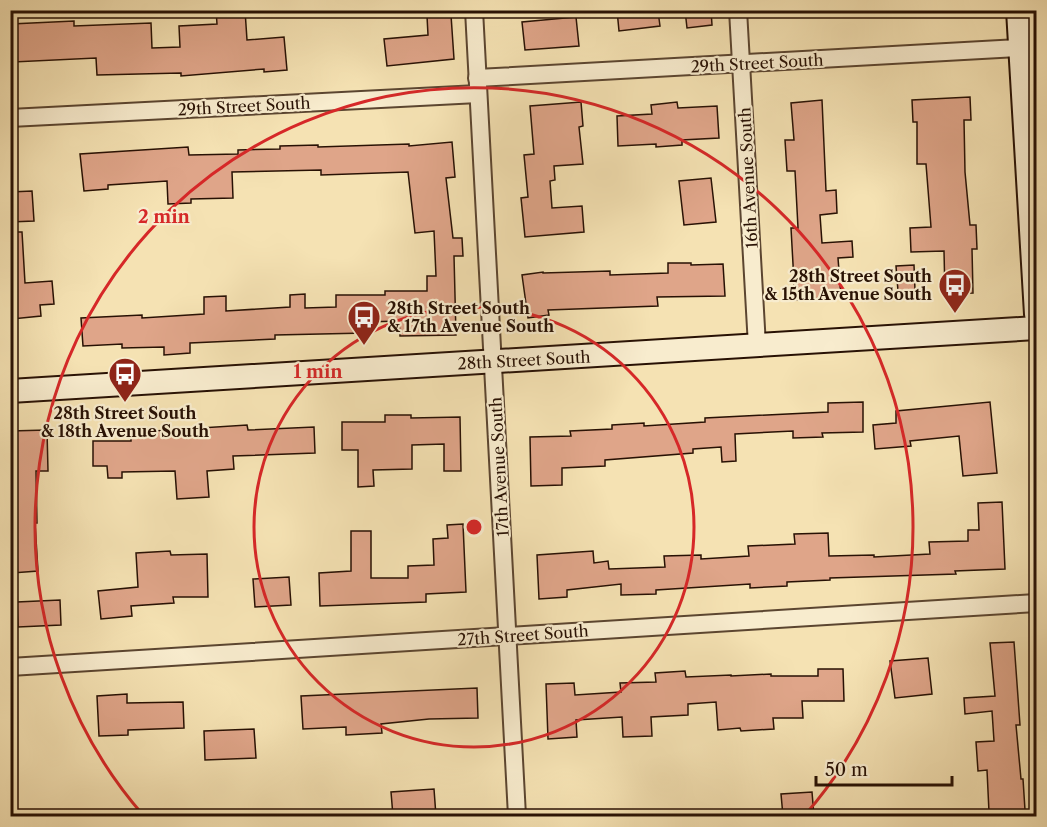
<svg xmlns="http://www.w3.org/2000/svg" width="1047" height="827" font-family="'Libre Caslon Text',serif">
	<style>
		.building { fill: #dfa589; stroke: #281104; stroke-width: 1.5 }
		.lines { fill: none; stroke-linecap: round; stroke-linejoin: round }
		.street-casing { stroke: #5b4530; stroke-width: 20 }
		.secondary-casing { stroke: #281104; stroke-width: 26 }
		.street { stroke: #f8ecce; stroke-width: 16 }
		.secondary { stroke: #f8ecce; stroke-width: 22 }
		.ring { fill: none; stroke: #d62828; stroke-width: 3 }
		.labels { text-anchor: middle; dominant-baseline: central; stroke-width: 4.5; stroke-linejoin: round; paint-order: stroke }
		.street-label { font-size: 16px; fill: #281104; stroke: #f8ecce }
		.poi-label { font-size: 16px; font-weight: bold; fill: #281104; stroke: #f8ecce; text-anchor: end }
		.centre { fill: #d62828; stroke: #f8ecce; stroke-width: 3 }
		.ring-label { font-size: 18px; text-anchor: middle; font-weight: bold; fill: #d62828; stroke: #f8ecce; stroke-width: 4.5; stroke-linejoin: round; paint-order: stroke }
	</style>
	<rect width="100%" height="100%" fill="#f5e2b3"/>
	<filter id="stains"><feTurbulence type="fractalNoise" baseFrequency=".00333" numOctaves="4"/><feColorMatrix values="0 0 0 0 .2 0 0 0 0 .09 0 0 0 0 .02 0 0 0 .5 -.17"/></filter>
	<radialGradient id="worn" r=".72"><stop offset=".6" stop-color="#630" stop-opacity="0"/><stop offset="1" stop-color="#630" stop-opacity=".3"/></radialGradient>
	<g class="building">
		<polygon points="216,10 245,10 247,40 284,37 287,70 264,72 264,69 181,76 181,73 97,75 96,58 13,62 11,24 74,21 74,26 151,23 152,48 180,47 179,26 217,24"/>
		<polygon points="617,10 644,10 645,13 658,11 660,26 619,31"/>
		<polygon points="685,10 711,10 712,25 687,28"/>
		<polygon points="451,15 454,59 387,66 384,39 428,35 427,16"/>
		<polygon points="576,17 579,46 525,50 522,22"/>
		<polygon points="970,97 971,120 964,120 965,172 970,225 976,225 977,249 972,249 973,293 945,294 944,251 911,252 910,228 931,227 926,164 917,164 917,122 913,122 912,100"/>
		<polygon points="822,100 826,191 836,190 837,213 820,215 822,243 852,241 853,257 838,258 841,297 795,300 791,228 798,228 795,171 787,171 785,140 794,140 791,103"/>
		<polygon points="581,102 583,126 579,127 583,164 554,166 555,180 550,181 552,208 582,206 584,232 525,237 521,198 528,197 524,155 534,154 530,106"/>
		<polygon points="677,102 678,108 717,106 719,138 682,140 682,145 656,147 656,144 618,146 617,116 652,114 651,105"/>
		<polygon points="452,142 455,177 446,178 453,238 462,238 463,256 454,256 456,335 400,336 399,321 366,322 366,333 275,335 275,339 190,343 190,353 164,355 164,347 122,348 122,344 83,346 81,318 142,315 142,318 204,314 204,297 226,296 226,311 290,307 290,295 305,294 305,308 336,307 336,295 385,295 385,291 427,291 427,276 436,276 434,231 415,233 408,172 321,175 321,170 232,172 233,198 191,199 191,203 168,204 167,181 108,185 108,189 84,191 80,154 188,147 189,155 238,154 238,150 280,149 280,146 318,145 318,147 409,144 409,146"/>
		<polygon points="711,178 716,222 684,225 679,181"/>
		<polygon points="32,191 34,221 10,222 10,192"/>
		<polygon points="10,232 22,232 25,283 52,281 54,304 40,305 41,316 12,319"/>
		<polygon points="668,263 691,263 691,265 723,264 725,296 657,297 658,306 548,310 549,315 528,318 522,275 543,272 543,273 610,271 610,275 668,273"/>
		<polygon points="914,265 915,290 898,291 896,266"/>
		<polygon points="863,402 863,432 822,433 823,437 793,438 793,431 735,434 736,461 722,462 721,447 693,449 693,453 605,460 605,466 562,468 562,485 531,486 530,437 571,436 570,431 612,429 612,425 644,423 644,426 705,422 705,418 828,412 828,403"/>
		<polygon points="990,402 997,473 963,476 959,436 910,441 911,446 875,449 873,425 896,423 896,411"/>
		<polygon points="385,415 411,415 411,418 460,417 461,471 444,471 444,444 412,445 412,469 373,470 374,486 358,487 358,450 342,450 342,422 385,422"/>
		<polygon points="247,425 248,430 314,427 315,453 233,456 234,469 207,471 209,497 177,499 175,471 122,472 122,478 108,478 107,466 93,466 93,441 131,441 131,428 154,428 154,431"/>
		<polygon points="47,430 48,471 36,471 37,523 35,523 38,571 12,573 10,539 16,538 15,472 10,472 10,431"/>
		<polygon points="1002,502 1005,569 955,571 956,574 830,578 830,580 787,582 787,586 750,588 750,584 656,590 656,594 621,595 621,584 567,590 567,597 539,599 537,555 593,551 594,563 608,561 609,569 665,567 664,556 701,555 701,559 749,556 748,546 795,544 794,534 828,533 829,556 874,555 874,557 930,554 929,542 968,541 968,530 979,530 978,503"/>
		<polygon points="463,524 466,592 426,594 426,602 320,606 319,573 351,571 351,531 371,531 371,578 408,578 408,566 434,565 433,539 448,538 447,525"/>
		<polygon points="170,551 171,555 207,554 208,597 173,597 174,603 131,606 132,616 101,619 98,591 138,587 136,553"/>
		<polygon points="289,577 291,605 255,607 253,579"/>
		<polygon points="60,600 61,625 18,627 17,602"/>
		<polygon points="1014,642 1020,725 1016,725 1021,779 1023,779 1025,810 989,812 987,770 978,771 976,742 994,741 992,711 965,714 964,698 995,696 990,643"/>
		<polygon points="928,658 932,694 895,698 890,661"/>
		<polygon points="818,669 843,669 844,701 802,701 803,718 773,718 774,729 741,731 740,728 718,730 716,702 688,704 688,715 651,717 652,736 623,737 622,717 576,720 577,737 548,739 546,684 574,683 575,695 621,692 620,683 656,682 655,673 685,671 686,677 731,675 731,676 771,674 771,676 818,676"/>
		<polygon points="477,688 478,718 429,719 381,724 382,733 346,735 346,727 303,729 301,696"/>
		<polygon points="127,694 127,703 183,702 184,728 128,730 128,735 99,736 97,696"/>
		<polygon points="254,729 256,758 205,760 204,731"/>
		<polygon points="434,789 436,816 393,816 391,792"/>
		<polygon points="812,792 814,816 783,816 781,794"/>
	</g>
	<g class="lines">
		<defs>
			<g id="street">
				<polyline points="474,10 517,816"/>
				<polyline points="738,10 757,346"/>
				<polyline points="477,78 1036,47"/>
				<polyline points="10,118 478,94"/>
				<polyline points="10,667 1036,603"/>
			</g>
			<g id="secondary">
				<polyline points="1018,10 1036,314"/>
				<polyline points="10,391 1036,328"/>
			</g>
		</defs>
		<use href="#street" class="street-casing"/>
		<use href="#secondary" class="secondary-casing"/>
		<use href="#street" class="street"/>
		<use href="#secondary" class="secondary"/>
	</g>
	<g class="ring">
		<circle cx="474" cy="527" r="220"/>
		<path d="M143 815A439 439 0 1 1 805 815"/>
	</g>
	<defs>
		<symbol id="bus-pin" viewBox="-11 -11 22 30"><path d="M0 17L-7.5 6A9.5 9.5 0 1 1 7.5 6Z" fill="#8f2418" stroke="#f8ecce"/><path d="M-5-6H5V4H4V6H2V4H-2V6H-4V4H-5ZM-3.5-4V0h7V-4ZM-3.5 1.2v1.5H-2V1.2ZM2 1.2v1.5H3.5V1.2Z" fill="#fff"/></symbol>
	</defs>
	<g fill-rule="evenodd">
		<use href="#bus-pin" x="936" y="266" width="38" height="52"/>
		<use href="#bus-pin" x="345" y="298" width="38" height="52"/>
		<use href="#bus-pin" x="106" y="355" width="38" height="52"/>
	</g>
	<g class="labels">
		<g class="street-label">
			<text transform="translate(757 63) rotate(-3)">29th Street South</text>
			<text transform="translate(244 106) rotate(-3)">29th Street South</text>
			<text transform="translate(748 178) rotate(-93)">16th Avenue South</text>
			<text transform="translate(524 360) rotate(-3)">28th Street South</text>
			<text transform="translate(499 467) rotate(-93)">17th Avenue South</text>
			<text transform="translate(523 635) rotate(-4)">27th Street South</text>
		</g>
		<g class="poi-label">
			<text x="932" y="276">28th Street South<tspan x="932" dy="18">&amp; 15th Avenue South</tspan></text>
			<text x="387" y="308" text-anchor="start">28th Street South<tspan x="387" dy="18">&amp; 17th Avenue South</tspan></text>
			<text x="125" y="413" text-anchor="middle">28th Street South<tspan x="125" dy="18">&amp; 18th Avenue South</tspan></text>
		</g>
	</g>
	<circle cx="474" cy="527" r="9" class="centre"/>
	<g class="ring-label">
		<text x="164" y="223">2 min</text>
		<text x="318" y="378">1 min</text>
	</g>
	<rect width="1047" height="827" fill="none" stroke="#f5e2b3" stroke-width="36"/>
	<rect x="12" y="12" width="1023" height="803" fill="none" stroke="#281104" stroke-width="3"/>
	<rect x="18" y="18" width="1011" height="791" fill="none" stroke="#281104" stroke-width="1.5"/>
	<path d="M816 776v9h136v-9" fill="none" stroke="#281104" stroke-width="3"/>
	<text x="825" y="776" font-size="18" fill="#281104" stroke="#f8ecce" stroke-width="4.5" paint-order="stroke">50 m</text>
	<rect width="100%" height="100%" filter="url(#stains)"/>
	<rect width="100%" height="100%" fill="url(#worn)"/>
</svg>
